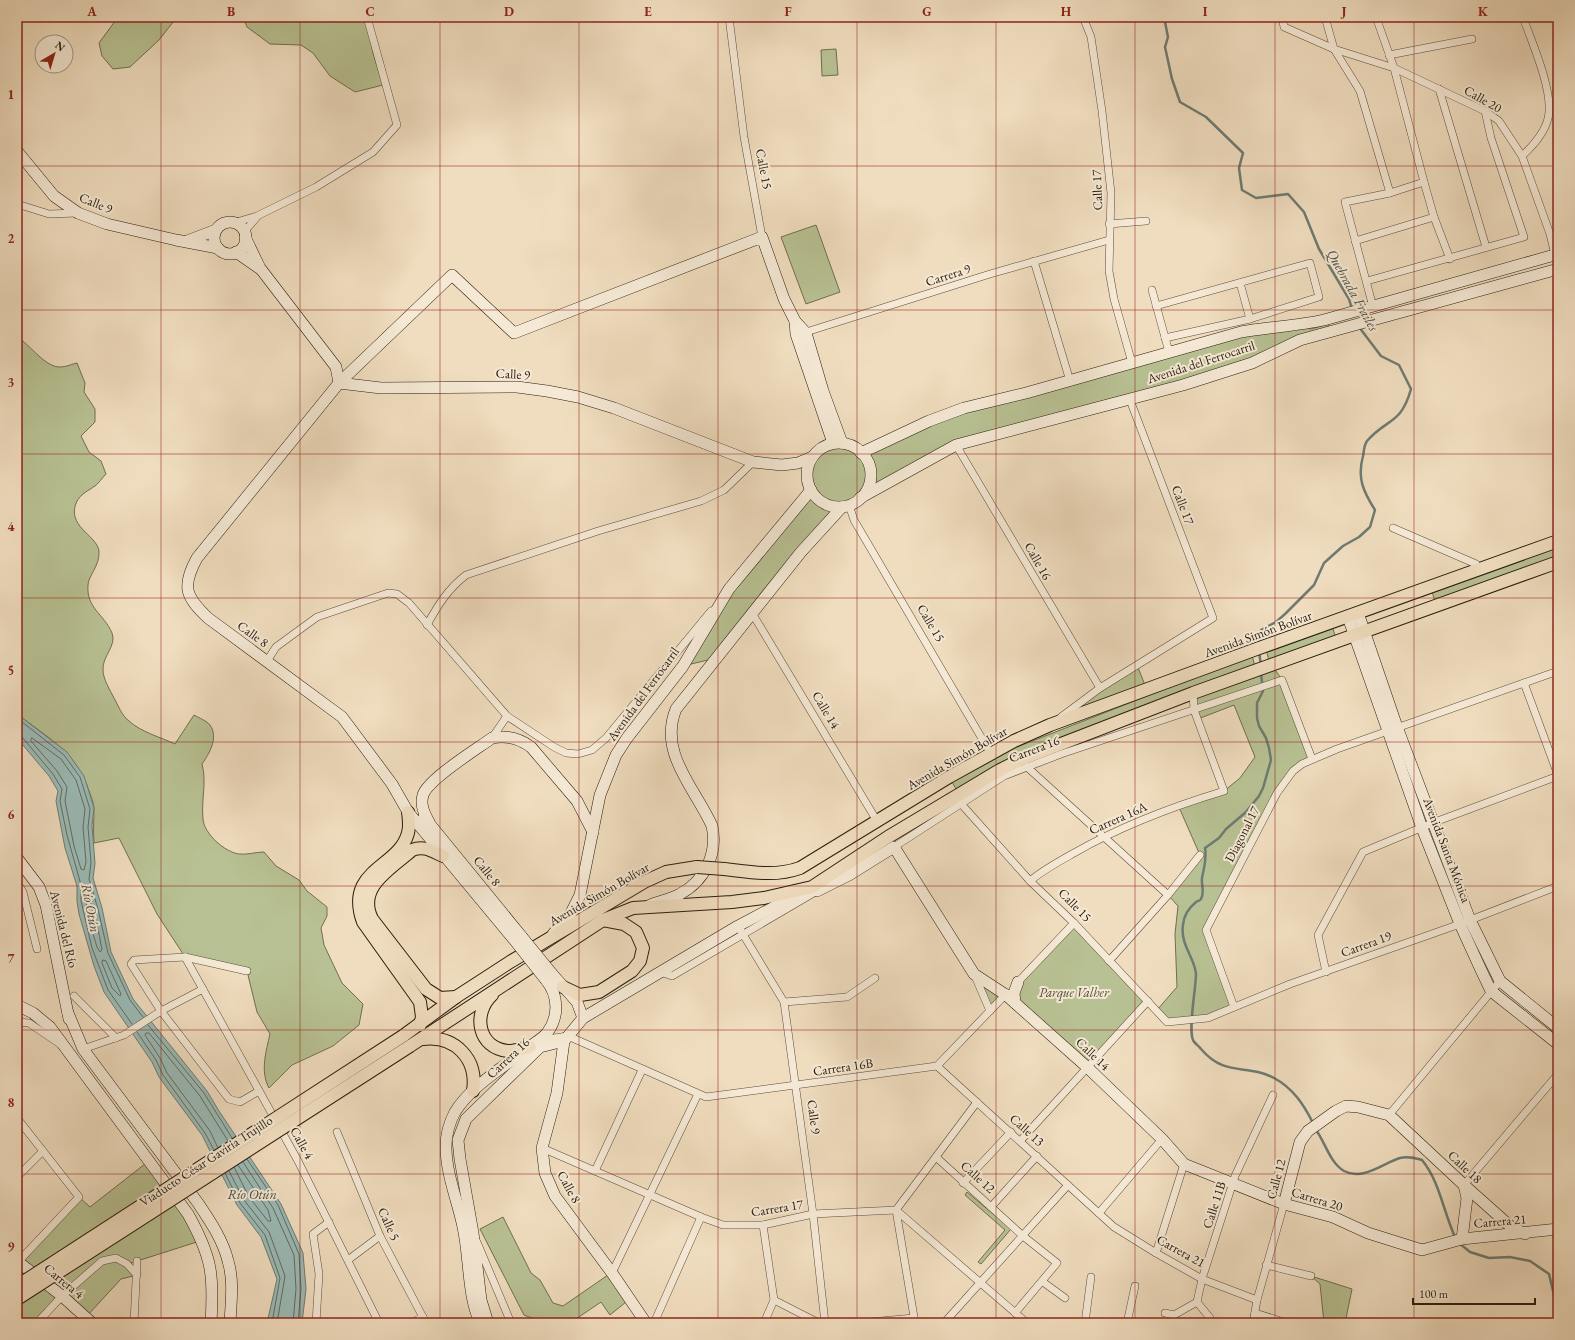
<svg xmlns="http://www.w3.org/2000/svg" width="1575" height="1340" font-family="'EB Garamond',serif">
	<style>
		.green { fill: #b8c193; stroke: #706e50 }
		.water { fill: #9bbbb7; stroke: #6d7b73 }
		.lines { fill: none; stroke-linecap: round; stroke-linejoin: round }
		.shore { stroke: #626c62; stroke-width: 1 }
		.stream { stroke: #6d7b73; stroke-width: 2.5 }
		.street-casing { stroke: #5b4c3a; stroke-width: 8 }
		.secondary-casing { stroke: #291c0d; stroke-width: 12 }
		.primary-casing { stroke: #291c0d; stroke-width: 14 }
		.street { stroke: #f5e9d5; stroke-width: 7 }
		.secondary { stroke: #f5e9d5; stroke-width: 11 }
		.primary { stroke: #f0ddbf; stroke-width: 12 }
		.secondary-bridge-casing { stroke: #291c0d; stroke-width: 12; stroke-linecap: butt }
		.primary-bridge-casing { stroke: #291c0d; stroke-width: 14; stroke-linecap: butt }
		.secondary-bridge { stroke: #f5e9d5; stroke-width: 11 }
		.primary-bridge { stroke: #f0ddbf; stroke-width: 12 }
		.grid { fill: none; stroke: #8f2418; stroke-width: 1; stroke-opacity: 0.55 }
		.labels { text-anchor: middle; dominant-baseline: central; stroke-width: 4; stroke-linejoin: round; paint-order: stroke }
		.street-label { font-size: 13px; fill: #291c0d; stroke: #f5e9d5 }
		.park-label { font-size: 13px; font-style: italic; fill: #544e35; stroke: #f5e9d5 }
		.water-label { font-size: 14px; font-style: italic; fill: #4b4c40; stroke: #f5e9d5 }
		.neatline { fill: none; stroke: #8f2418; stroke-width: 1.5 }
		.grid-label { font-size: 13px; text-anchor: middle; font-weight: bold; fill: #8f2418 }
	</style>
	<rect width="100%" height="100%" fill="#f0ddbf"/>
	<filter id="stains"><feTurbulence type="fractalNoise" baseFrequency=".005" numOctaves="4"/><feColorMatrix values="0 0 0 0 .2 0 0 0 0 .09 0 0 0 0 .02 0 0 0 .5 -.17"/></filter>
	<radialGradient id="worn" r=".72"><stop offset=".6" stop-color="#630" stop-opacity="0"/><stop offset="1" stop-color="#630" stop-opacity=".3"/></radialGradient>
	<g class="green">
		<polygon points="118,17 177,17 159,40 130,67 113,69 102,56 99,43"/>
		<polygon points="243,17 363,17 368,28 373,53 383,85 355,92 330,76 313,53 301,45 270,44 247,27"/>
		<polygon points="836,49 838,75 822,76 821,50"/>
		<polygon points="816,225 840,292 806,304 781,237"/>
		<path d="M1328,324L1329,327L1252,363L956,445L849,505L716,658L683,666L729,589L811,490C799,454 831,428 862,453L929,421L1169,352L1295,326L1311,329Z"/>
		<path d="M17,337C31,345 45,368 61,367C66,367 72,364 77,363L85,383L84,392L95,409V422L81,436L89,452L101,461L106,474C102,478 99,483 95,486C89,490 81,494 77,501C65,526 97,535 99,551C100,566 88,576 88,585C86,608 104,614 112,633C117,646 102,656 103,670C103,679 110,690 114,698C118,705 122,716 129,721C141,732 160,737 175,744L194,715C199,718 207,721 210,725C219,738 209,754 202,764C207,782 201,800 203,819C204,834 225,852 239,854C247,855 256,852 264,852L276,866L299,880L307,891L327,907V916L321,928L324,945L342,983L363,1004L359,1025L333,1046L292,1065L269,1088C260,1072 266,1051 270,1034L257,1012L247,971L185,957L157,914L119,838L94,843C93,831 94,821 94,809C94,803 91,797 89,791C77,753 47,737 17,714Z"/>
		<polygon points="1558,547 1558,557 1435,601 1432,592"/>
		<polygon points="1332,626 1336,638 1269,661 1266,649"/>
		<polygon points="1252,655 1255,667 998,766 956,789 952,782 1017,747"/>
		<polygon points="1137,665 1147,690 1050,725"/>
		<polygon points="1272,665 1282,680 1312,759 1302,764 1277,793 1206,930 1234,1007 1208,1018 1167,1022 1157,1010 1177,987 1175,934 1178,906 1168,895 1200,855 1178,805 1224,791 1240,778 1255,757 1234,705 1198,719 1193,693"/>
		<polygon points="1074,923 1148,1001 1088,1068 1006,995 990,1011 974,974 1006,994"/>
		<polygon points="150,1160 203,1240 128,1264 137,1275 121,1279 86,1317 62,1296 37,1323 17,1323 17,1261 79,1197 90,1207"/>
		<polygon points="967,1192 1011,1229 981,1264 978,1262 1005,1230 965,1195"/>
		<polygon points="503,1217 531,1273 540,1280 553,1303 563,1306 608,1275 626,1302 610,1315 601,1302 570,1323 539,1323 537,1320 524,1315 480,1229"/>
		<polygon points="1311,1276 1352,1289 1345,1323 1324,1323 1320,1284"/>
	</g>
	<polygon class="water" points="17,714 67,752 84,776 94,808 92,826 95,863 93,878 102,908 111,952 133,999 207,1091 219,1111 281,1204 303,1253 306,1289 302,1323 267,1323 277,1279 261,1237 237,1205 202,1135 159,1077 152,1062 104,992 94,966 79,914 77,901 77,886 65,848 56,801 58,791 49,776 17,738"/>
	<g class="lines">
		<g class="shore">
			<polyline points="17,718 64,755 80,777 90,809 88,827 91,862 89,879 98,909 108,953 130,1000 143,1017"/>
			<polyline points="17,736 22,737 53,774 62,789 60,801 67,835 81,885 81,901 92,948 108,990 132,1024"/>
			<polygon points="32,738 61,759 76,780 85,809 83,827 86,862 84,870 81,869 74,846 65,801 67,787 57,771 31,741"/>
			<path d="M87,896L89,898C95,915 99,932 102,950L100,952L97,947C94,937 83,903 87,896Z"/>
			<polygon points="103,960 106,961 121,994 120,996 112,988 102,963"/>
			<polyline points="148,1025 204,1093 232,1138"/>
			<polyline points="137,1032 156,1060 163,1075 205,1133 214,1150"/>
			<polyline points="218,1148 210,1131 167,1073 160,1058 145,1035 146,1033 149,1033 200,1096 228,1141"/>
			<polyline points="247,1159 278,1205 299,1254 301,1289 298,1323"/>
			<polyline points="243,1162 273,1208 294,1255 296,1289 293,1323"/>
			<polyline points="234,1167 249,1197 268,1221 271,1221 268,1210 238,1165"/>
			<polyline points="229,1171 244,1200 269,1232 285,1276 277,1323"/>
			<polyline points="225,1173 240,1203 265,1235 280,1278 272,1323"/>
		</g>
		<g class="stream">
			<polyline points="1164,17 1168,37 1165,47 1172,79 1180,102 1206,117 1243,153 1239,168 1242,190 1256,198 1288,194 1304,212 1319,249 1349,299 1352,309"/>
			<path d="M1259,644L1261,630L1276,622L1285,614L1314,585L1324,563L1343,546L1359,537L1370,527L1375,510C1363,491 1357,478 1363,456C1364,451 1364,445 1367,441C1387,418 1401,425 1411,389L1399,365L1381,356L1359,327"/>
			<polyline points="1259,651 1261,666"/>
			<path d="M1261,673L1263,691L1257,703V718L1259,726L1266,738L1269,748L1271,760L1263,788L1259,796L1246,812L1226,829L1219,838L1205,848C1207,860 1204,867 1202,878C1201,884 1205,893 1201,899C1200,901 1197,901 1196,902C1188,909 1184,915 1183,925C1180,945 1195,958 1196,974C1196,988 1188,1029 1193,1040C1194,1043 1199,1046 1201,1049C1226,1078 1246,1063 1274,1078C1293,1088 1304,1105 1313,1123"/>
			<path d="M1316,1130C1325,1142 1330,1163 1344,1171C1363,1181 1383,1163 1400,1158C1408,1156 1415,1158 1422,1160C1440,1182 1443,1211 1455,1237"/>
			<polyline points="1459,1243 1470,1252 1489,1258 1510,1257 1530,1261 1549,1274 1558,1312"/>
		</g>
		<defs>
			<g id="street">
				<polyline points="729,17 744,137 762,237"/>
				<polyline points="1083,17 1091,37 1102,111 1111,193 1109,271 1114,299 1132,363"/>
				<polyline points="1282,17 1284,27 1334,49 1394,68 1485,111 1499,121 1522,156 1550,234 1555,255"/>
				<polyline points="1325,17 1334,49 1360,91 1390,193"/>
				<polyline points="1376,17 1394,68 1424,182 1434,217 1450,259"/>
				<polyline points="1389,55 1472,39"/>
				<polyline points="1439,89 1486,247"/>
				<path d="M1522,156C1534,145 1548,129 1549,112C1551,85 1532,43 1523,17"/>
				<polyline points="17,204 49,214 77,213"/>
				<polyline points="233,223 257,216 316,187 373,152 397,125 367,17"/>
				<polyline points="1109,224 1146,221"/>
				<polyline points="244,232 257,217"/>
				<polyline points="1355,241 1434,217"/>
				<polyline points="1034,261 1070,381"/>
				<polyline points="1367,281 1524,237 1491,138 1485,111"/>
				<polyline points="1240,283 1250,319"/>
				<polyline points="1152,290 1169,352"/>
				<polyline points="1156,306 1310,263 1319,297 1250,319 1165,338"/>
				<polyline points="1373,307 1345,202 1390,193 1424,182"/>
				<polyline points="803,333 990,274 1109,240"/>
				<polyline points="956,445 1100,688"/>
				<polyline points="849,505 854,520 991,754"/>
				<polyline points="1393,528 1476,564 1478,570"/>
				<polyline points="752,613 877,821"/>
				<path d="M427,625C438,605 448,589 466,575L598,531L701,501L724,490L753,462"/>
				<polyline points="267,661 276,647 317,617 388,593 397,594 409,603 507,716 554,747 566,753 578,754 592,750 606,738 711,611"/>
				<polyline points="1524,683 1558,775"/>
				<polyline points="1061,717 1100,688 1213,618 1130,400"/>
				<polyline points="492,738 507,716"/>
				<polyline points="1027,767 1168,895"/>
				<polyline points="955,797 1030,881 1074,923 1167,1022 1208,1018 1290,984 1460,924 1558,886"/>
				<polyline points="894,847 1004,776 1061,754 1282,680 1312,759"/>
				<path d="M1030,881C1043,870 1058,862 1074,853C1121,826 1171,807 1224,791L1194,710L1193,693"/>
				<polyline points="17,882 23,892 37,949"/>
				<polyline points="738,926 784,1002 813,1214 825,1323"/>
				<polyline points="185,957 298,1161 379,1323"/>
				<polyline points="1109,961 1168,895 1200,855"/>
				<polyline points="247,971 185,957 134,960 131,964 161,1011 229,1099 240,1102 259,1091"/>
				<polyline points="661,972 672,976 817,891"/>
				<polyline points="1326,972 1318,935 1363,852 1435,822 1558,776"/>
				<polyline points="975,976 990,1011"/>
				<polyline points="1016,984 1074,923"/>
				<polyline points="74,996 116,1038"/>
				<polyline points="784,1002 847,997 875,978"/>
				<polyline points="1234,1007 1206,930 1277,793 1293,771 1302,764 1337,749 1558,671"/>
				<polyline points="17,1022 29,1023 60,1044"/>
				<polyline points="540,1040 568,1036 706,1097 937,1066 1007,993"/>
				<polyline points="83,1049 124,1035 161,1011 203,989"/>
				<polyline points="937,1066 1114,1227 1156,1253 1202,1279 1257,1300"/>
				<polyline points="1389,1115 1500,981"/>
				<polyline points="17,1118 79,1197 18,1262"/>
				<polyline points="337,1132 380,1236 426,1323"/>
				<polyline points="1021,1140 1148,1001"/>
				<polyline points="542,1148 701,1217 723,1225 763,1225 813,1214 896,1210 977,1102"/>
				<polyline points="936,1157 1023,1236 1057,1263 1015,1313"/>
				<polyline points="595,1171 642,1070"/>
				<polyline points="17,1177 43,1151"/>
				<polyline points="963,1183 1011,1132"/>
				<polyline points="1464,1185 1558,1074"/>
				<polyline points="991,1207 1037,1156"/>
				<polyline points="896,1210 1027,1323"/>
				<polyline points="896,1210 915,1323"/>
				<polyline points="1099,1213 1162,1139"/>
				<polyline points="763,1225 774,1300 764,1323"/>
				<polyline points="477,1242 511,1323"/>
				<polyline points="1156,1253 1184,1164"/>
				<polyline points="348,1260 380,1236"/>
				<polyline points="1266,1265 1311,1276"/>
				<polyline points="612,1273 698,1094"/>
				<polyline points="1043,1282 1065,1298"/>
				<polyline points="774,1300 819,1323"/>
				<polyline points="1165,1313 1174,1315 1197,1302"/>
				<polyline points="1255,1313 1287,1323"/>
				<polyline points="37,1323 62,1296 102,1261 116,1258 127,1264 137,1275"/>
				<polyline points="134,1323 137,1261"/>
				<polyline points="316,1323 319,1274 313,1234 329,1222"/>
				<polyline points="411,1323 423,1317"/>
				<polyline points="654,1323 701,1217"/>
				<polyline points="859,1323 914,1318"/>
				<polyline points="944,1323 1068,1185"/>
				<polyline points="1085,1323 1091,1277"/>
				<polyline points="1127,1323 1135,1286"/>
				<polyline points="1209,1323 1210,1318 1197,1302 1202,1279 1235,1176 1273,1095"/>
				<polyline points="1253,1323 1257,1300 1284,1204"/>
			</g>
			<g id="secondary">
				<polyline points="17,151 54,196 78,213 107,224 176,240 218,248"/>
				<circle cx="230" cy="238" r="16"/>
				<polyline points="245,237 260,268 336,367 339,383"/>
				<polyline points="187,241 216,230"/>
				<polyline points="236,252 259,268"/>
				<polyline points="795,321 796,334 833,443"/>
				<polyline points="339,383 381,388 517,387 547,391 578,397 614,408 753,462 782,465 798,463 812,457"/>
				<circle cx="839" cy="475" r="32"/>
				<path d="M861,453L929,421L964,408L1026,393L1241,332C1269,327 1297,326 1324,320L1558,254"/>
				<polyline points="860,498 956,445 1183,385 1252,363 1300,340 1558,269"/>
				<polyline points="1358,613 1397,727 1470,920 1500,981 1558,1028"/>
				<polyline points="1348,617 1422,828 1460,924 1481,970 1491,991 1558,1044"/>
				<polyline points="424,817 522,937"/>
				<path d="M429,822C424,813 420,805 423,795C428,779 477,749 492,738C507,735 519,738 531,747L577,801L593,832"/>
				<polyline points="17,858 39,887 46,905 69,1019"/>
				<path d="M650,905C660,901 671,899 680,894C705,881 718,853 712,826C695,788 658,753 676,709L801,552L842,507"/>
				<polyline points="553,934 571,913 580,895 600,795 616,755 627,738 683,666 729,589 811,490"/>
				<path d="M516,942L408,812L392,784L342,717L208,618C186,597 181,587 197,558L339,383L452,275L514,333L762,237L784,299L795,321L806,333L823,391L842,443"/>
				<polyline points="553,975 577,1002 583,1018"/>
				<polyline points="1015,1003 1014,993 1018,982"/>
				<path d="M17,1005L33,1013L50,1027L188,1214C212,1257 214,1275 211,1323"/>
				<path d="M68,1013L83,1049L198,1203C210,1221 223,1240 228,1261C234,1280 231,1303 230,1323"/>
				<polyline points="564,1041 557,1093 542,1148 545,1173 555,1196 612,1273 646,1323"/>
				<polyline points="1284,1204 1300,1142 1308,1131 1336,1111 1346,1106 1358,1107 1389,1115 1464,1185 1510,1226 1525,1234"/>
				<polyline points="1462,1239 1467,1198 1464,1185"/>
				<polyline points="17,1261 62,1296 92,1323"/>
				<path d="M480,1323C467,1293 470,1259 463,1227C458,1202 446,1174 446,1147C446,1135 449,1123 455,1112C470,1087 505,1066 528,1048C534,1043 541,1040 547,1033C559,1017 559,996 546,980"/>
				<polyline points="488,1323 481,1300 473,1233 460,1159 458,1140 466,1119 540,1047 564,1041 583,1018 738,926 812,887 817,891 849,875 894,847 974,974 1006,995 1088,1068 1162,1139 1184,1164 1284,1204 1333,1217 1368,1233 1422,1250 1462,1239 1558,1229"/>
			</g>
			<g id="primary">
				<path d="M408,812C409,819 410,826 408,833C399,868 344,869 363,922L420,1002L422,1017L420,1025"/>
				<path d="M443,856C432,851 424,845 412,850C392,868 356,887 372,919L426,989L440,998L456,997"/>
				<path d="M724,869C750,872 775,877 800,868L949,777L1014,741L1050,725L1251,651L1558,541"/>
				<polyline points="563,987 580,995 599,992 632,971 640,961 643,948 636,932 624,924 603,920"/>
				<path d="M492,995C472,1014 478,1048 508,1051C516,1051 523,1048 530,1047"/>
				<polyline points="403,1036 456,997 510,962 644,882 666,872 697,867"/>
				<path d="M423,1039C455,1035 478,1059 473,1091"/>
				<polyline points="410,1046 603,920 633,908 732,902 764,898 812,887 888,837 1000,770 1022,759 1193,693 1558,562"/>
			</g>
		</defs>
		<use href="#street" class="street-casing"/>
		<use href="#secondary" class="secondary-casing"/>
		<use href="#primary" class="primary-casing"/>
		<use href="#street" class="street"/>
		<use href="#secondary" class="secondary"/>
		<use href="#primary" class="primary"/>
		<defs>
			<g id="secondary-bridge">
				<polyline points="522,937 553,975"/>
				<polyline points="516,942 546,980"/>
			</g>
			<g id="primary-bridge">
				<polyline points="697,867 724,869"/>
				<polyline points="17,1286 403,1036"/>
				<polyline points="17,1299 410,1046"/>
			</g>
		</defs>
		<use href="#secondary-bridge" class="secondary-bridge-casing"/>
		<use href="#primary-bridge" class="primary-bridge-casing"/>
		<use href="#secondary-bridge" class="secondary-bridge"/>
		<use href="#primary-bridge" class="primary-bridge"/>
	</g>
	<path class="grid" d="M161,17V1323M300,17V1323M440,17V1323M579,17V1323M718,17V1323M857,17V1323M996,17V1323M1135,17V1323M1275,17V1323M1414,17V1323M17,166H1558M17,310H1558M17,454H1558M17,598H1558M17,742H1558M17,886H1558M17,1030H1558M17,1174H1558"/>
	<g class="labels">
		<g class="street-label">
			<text transform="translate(1483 99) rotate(30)">Calle 20</text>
			<text transform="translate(764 169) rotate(79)">Calle 15</text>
			<text transform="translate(1097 190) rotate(-92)">Calle 17</text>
			<text transform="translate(96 203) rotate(22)">Calle 9</text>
			<text transform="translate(948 275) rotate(-18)">Carrera 9</text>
			<text transform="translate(1201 362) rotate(-18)">Avenida del Ferrocarril</text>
			<text transform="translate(513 374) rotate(3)">Calle 9</text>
			<text transform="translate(1183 505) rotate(69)">Calle 17</text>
			<text transform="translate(1038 561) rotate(60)">Calle 16</text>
			<text transform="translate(931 623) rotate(59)">Calle 15</text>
			<text transform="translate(253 634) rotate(36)">Calle 8</text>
			<text transform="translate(1258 634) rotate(-20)">Avenida Simón Bolívar</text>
			<text transform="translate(643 694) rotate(-54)">Avenida del Ferrocarril</text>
			<text transform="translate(826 710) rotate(59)">Calle 14</text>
			<text transform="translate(1034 749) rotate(-21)">Carrera 16</text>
			<text transform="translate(957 758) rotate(-30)">Avenida Simón Bolívar</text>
			<text transform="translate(1118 818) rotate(-24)">Carrera 16A</text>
			<text transform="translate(1242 834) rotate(-63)">Diagonal 17</text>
			<text transform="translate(1447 850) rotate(69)">Avenida Santa Mónica</text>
			<text transform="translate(487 871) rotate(51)">Calle 8</text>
			<text transform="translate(599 894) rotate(-30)">Avenida Simón Bolívar</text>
			<text transform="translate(1075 905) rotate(45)">Calle 15</text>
			<text transform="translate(64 929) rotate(76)">Avenida del Río</text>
			<text transform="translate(1366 944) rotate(-20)">Carrera 19</text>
			<text transform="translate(1093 1054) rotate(43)">Calle 14</text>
			<text transform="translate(508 1058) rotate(-43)">Carrera 16</text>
			<text transform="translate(843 1067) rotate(-8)">Carrera 16B</text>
			<text transform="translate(814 1117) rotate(82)">Calle 9</text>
			<text transform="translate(1027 1130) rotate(42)">Calle 13</text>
			<text transform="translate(302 1143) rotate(61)">Calle 4</text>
			<text transform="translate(206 1161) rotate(-33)">Viaducto César Gaviria Trujillo</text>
			<text transform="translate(1465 1167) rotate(43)">Calle 18</text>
			<text transform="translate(978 1177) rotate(42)">Calle 12</text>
			<text transform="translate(1276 1179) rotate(-75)">Calle 12</text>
			<text transform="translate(569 1187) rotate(61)">Calle 8</text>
			<text transform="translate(1317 1199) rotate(17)">Carrera 20</text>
			<text transform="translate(1214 1205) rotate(-72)">Calle 11B</text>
			<text transform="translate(777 1208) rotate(-9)">Carrera 17</text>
			<text transform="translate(1500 1221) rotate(-5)">Carrera 21</text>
			<text transform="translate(389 1224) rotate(66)">Calle 5</text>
			<text transform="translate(1181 1251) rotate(29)">Carrera 21</text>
			<text transform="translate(64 1281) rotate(39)">Carrera 4</text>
		</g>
		<g class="park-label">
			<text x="1074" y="992">Parque Valher</text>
		</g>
		<g class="water-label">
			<text transform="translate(1353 290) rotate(61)">Quebrada Frailes</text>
			<text transform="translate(91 908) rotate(79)">Río Otún</text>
			<text x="252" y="1194">Río Otún</text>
		</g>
	</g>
	<rect width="1575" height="1340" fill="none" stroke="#f0ddbf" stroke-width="44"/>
	<g transform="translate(54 54) rotate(38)"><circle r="19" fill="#f5e9d5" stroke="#a39785"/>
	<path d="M0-3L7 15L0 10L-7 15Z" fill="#8f2418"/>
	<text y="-6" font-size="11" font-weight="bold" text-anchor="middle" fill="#291c0d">N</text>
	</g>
	<path d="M1413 1298v6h122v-6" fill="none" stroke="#291c0d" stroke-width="2"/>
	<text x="1419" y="1298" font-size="12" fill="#291c0d" stroke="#f5e9d5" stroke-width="3" paint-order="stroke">100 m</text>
	<rect x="22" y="22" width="1531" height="1296" class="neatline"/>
	<g class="grid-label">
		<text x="92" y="16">A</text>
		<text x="231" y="16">B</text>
		<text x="370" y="16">C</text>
		<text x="509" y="16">D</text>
		<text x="648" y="16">E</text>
		<text x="788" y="16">F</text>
		<text x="927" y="16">G</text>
		<text x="1066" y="16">H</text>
		<text x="1205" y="16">I</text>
		<text x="1344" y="16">J</text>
		<text x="1483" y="16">K</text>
		<text x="11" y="99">1</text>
		<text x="11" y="243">2</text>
		<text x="11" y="387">3</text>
		<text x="11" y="531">4</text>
		<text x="11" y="675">5</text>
		<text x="11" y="819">6</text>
		<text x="11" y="963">7</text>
		<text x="11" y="1107">8</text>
		<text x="11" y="1251">9</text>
	</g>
	<rect width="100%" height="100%" filter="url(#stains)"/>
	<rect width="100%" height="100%" fill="url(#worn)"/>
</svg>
